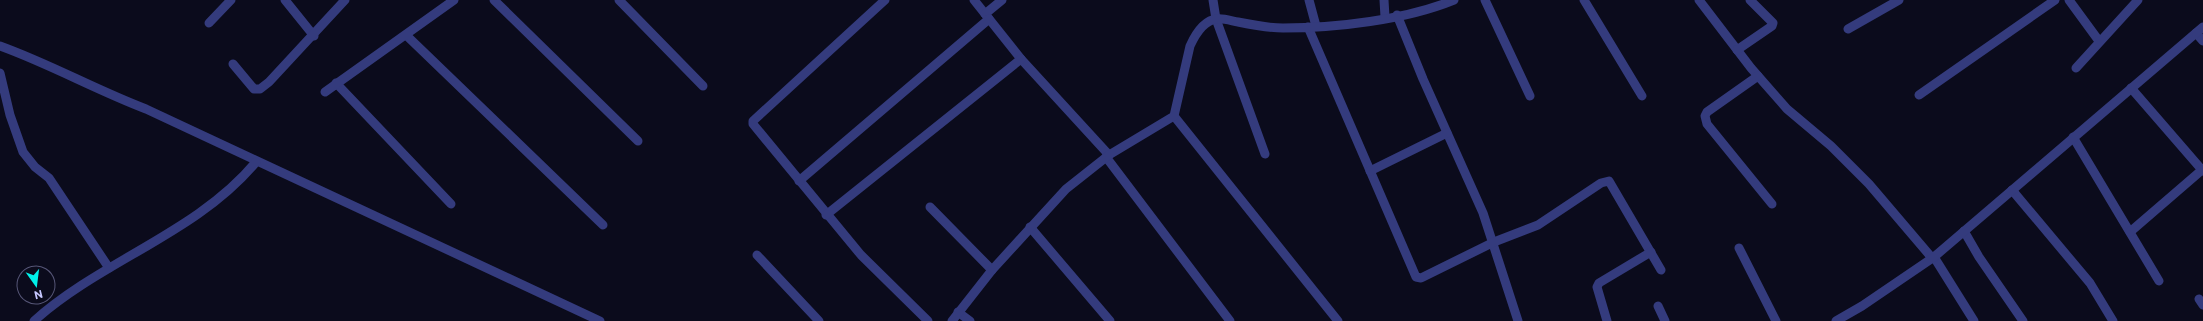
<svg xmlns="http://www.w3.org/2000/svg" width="2203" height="321" font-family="Commissioner,sans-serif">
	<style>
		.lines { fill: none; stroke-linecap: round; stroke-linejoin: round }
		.street { stroke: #343b7d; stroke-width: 9 }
	</style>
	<rect width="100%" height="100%" fill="#0b0b1c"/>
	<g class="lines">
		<g class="street">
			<polyline points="285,0 314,36"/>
			<polyline points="494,0 638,141"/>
			<polyline points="619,0 703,86"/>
			<polyline points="885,0 753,121 753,124 861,255 928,321"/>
			<polyline points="974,0 1021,59 1109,155"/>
			<polyline points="1213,0 1216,19 1265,154"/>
			<polyline points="1309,0 1316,26"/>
			<polyline points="1384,0 1385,17"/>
			<polyline points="1485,0 1530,96"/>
			<polyline points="1584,0 1642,96"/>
			<polyline points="1699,0 1751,68 1787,109 1831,146 1869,184 1932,258"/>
			<polyline points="2069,0 2099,41"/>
			<polyline points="985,14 1002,0"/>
			<polyline points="1397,15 1423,79 1483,213 1518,321"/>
			<polyline points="209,23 231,0"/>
			<polyline points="1308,27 1416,277 1421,278 1494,242 1538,225 1601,183 1609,181 1661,270"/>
			<polyline points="1848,29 1899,0"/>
			<polyline points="2196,33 2203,41"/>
			<polyline points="406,35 603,225"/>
			<path d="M0,46C50,64 96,90 146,109L600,321"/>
			<polyline points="1737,50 1772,26 1773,23 1750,0"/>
			<polyline points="233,64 254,89 260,89 269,82 345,0"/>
			<polyline points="2076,68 2138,0"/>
			<polyline points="0,73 10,115 23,152 35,167 49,178 109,268"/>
			<polyline points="1758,76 1707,112 1705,116 1707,124 1772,204"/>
			<polyline points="336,83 451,204"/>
			<polyline points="2131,88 2203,171"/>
			<polyline points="325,92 454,0"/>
			<polyline points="1919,95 2055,0"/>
			<polyline points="1174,116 1338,321"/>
			<polyline points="2073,137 2159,281"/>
			<polyline points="1106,157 1230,321"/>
			<polyline points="1370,171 1447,133"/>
			<polyline points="799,181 989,19"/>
			<polyline points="2012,190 2090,283 2113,321"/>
			<polyline points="930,207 992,270"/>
			<polyline points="826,215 1021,59"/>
			<polyline points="1030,227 1110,321"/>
			<polyline points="1964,231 1979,257 2023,321"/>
			<polyline points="2130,232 2202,170"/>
			<polyline points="1739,248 1776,321"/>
			<polyline points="757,255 819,321"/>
			<polyline points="1934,257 1974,321"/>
			<polyline points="2199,299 2203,305"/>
			<polyline points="1658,306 1665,321"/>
			<polyline points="958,312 970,321"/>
			<path d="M34,321C102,260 197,233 256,162"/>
			<path d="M952,321L992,270L1066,189L1109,155L1174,116L1190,46C1195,35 1204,20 1217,19C1223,18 1232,21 1238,22C1253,25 1268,28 1283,28C1336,28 1405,20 1454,0"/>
			<polyline points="1607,321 1597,287 1599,283 1651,252"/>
			<polyline points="1836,321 1862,306 1934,257 2203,27"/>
		</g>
	</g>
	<g transform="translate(36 285) rotate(166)"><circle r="19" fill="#0b0b1c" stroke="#565677"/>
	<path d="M0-3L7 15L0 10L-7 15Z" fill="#00f1ea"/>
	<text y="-6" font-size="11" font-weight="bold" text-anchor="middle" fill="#c6c7ff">N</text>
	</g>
</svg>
